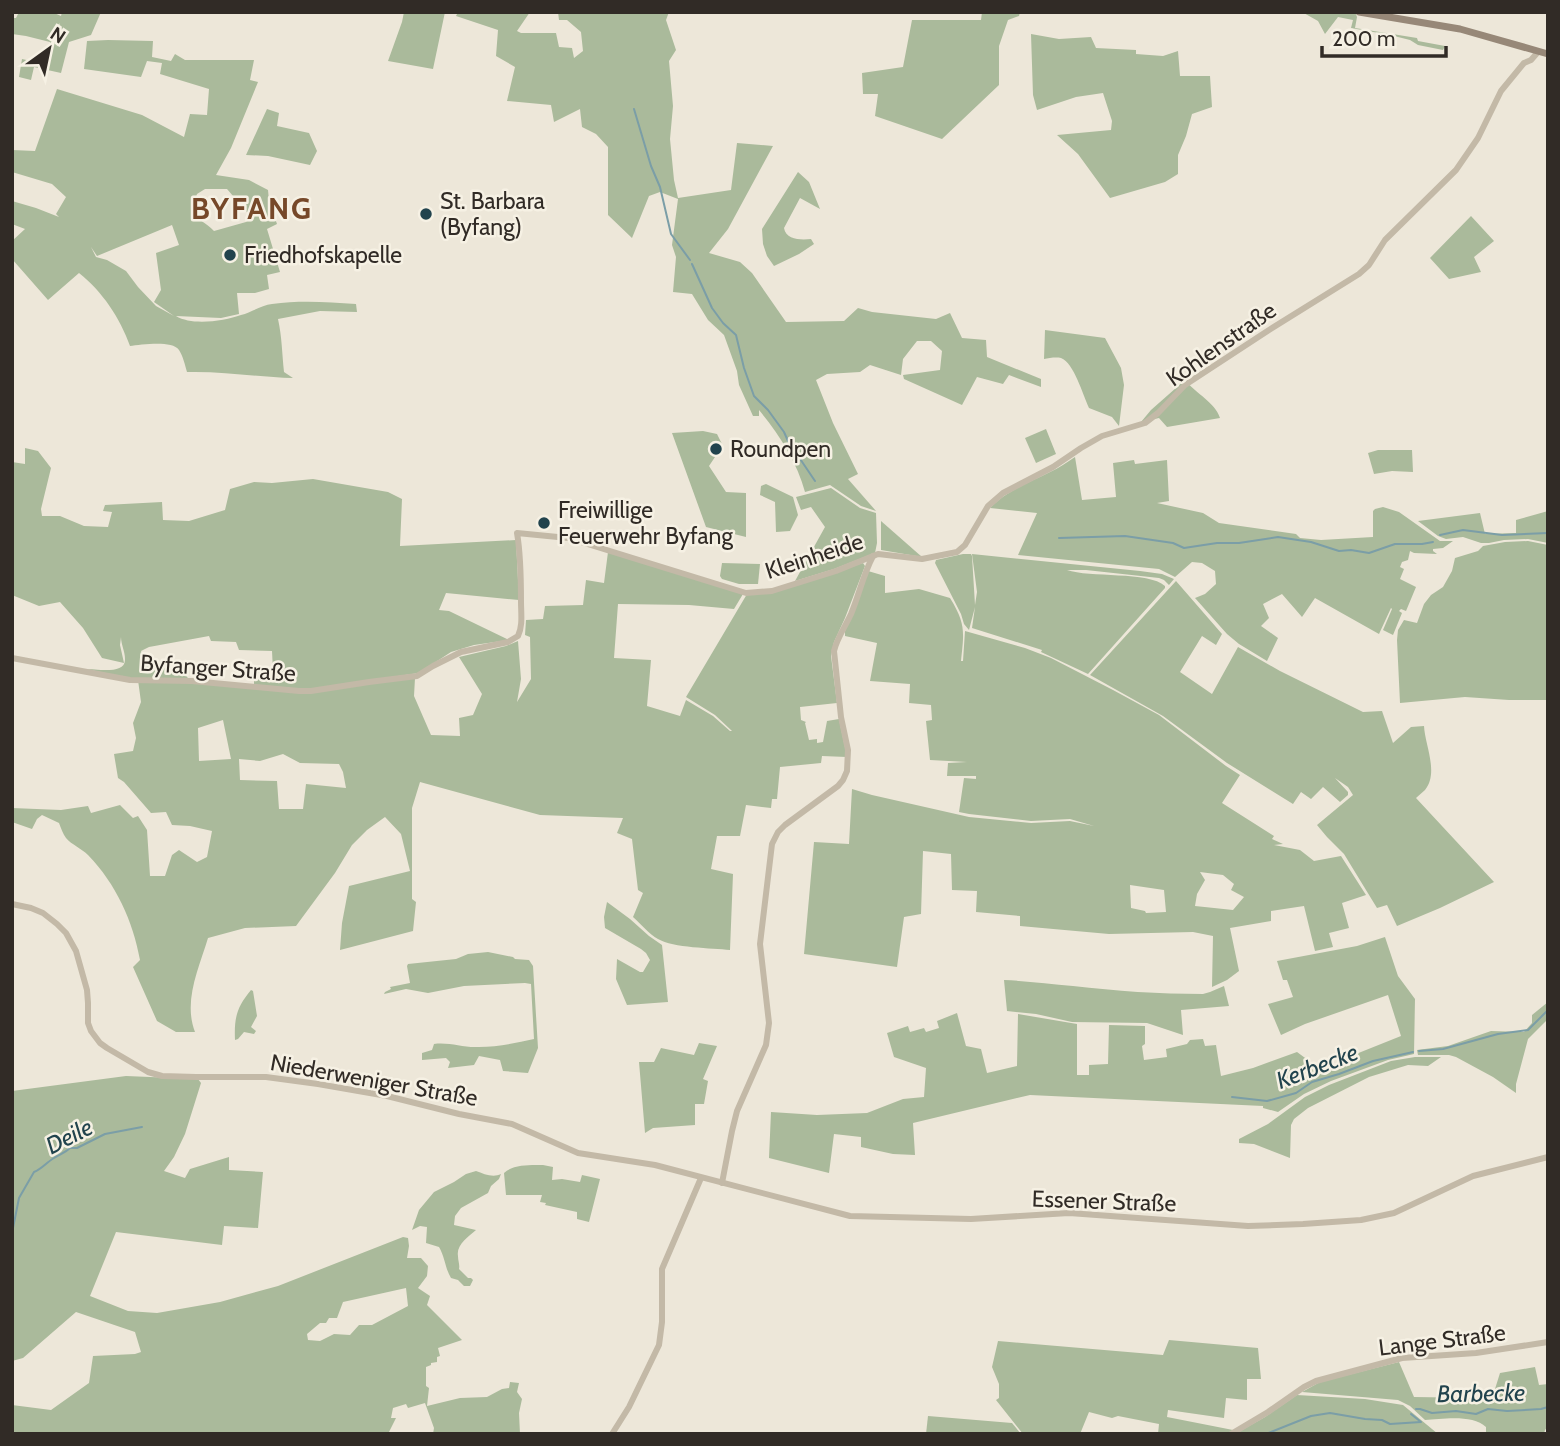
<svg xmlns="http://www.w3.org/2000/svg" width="1560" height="1446" font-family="Cabin,sans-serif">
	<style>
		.green { fill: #aaba9b; fill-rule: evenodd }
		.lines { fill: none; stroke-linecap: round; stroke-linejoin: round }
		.stream { stroke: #7b9ea7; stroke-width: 2 }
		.tertiary { stroke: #c3b9a7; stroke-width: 6 }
		.secondary { stroke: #978878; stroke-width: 7 }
		.poi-dot { fill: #21434d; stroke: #f6f1e4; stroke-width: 2.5 }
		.labels { text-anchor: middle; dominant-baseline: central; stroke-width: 5; stroke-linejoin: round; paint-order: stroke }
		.poi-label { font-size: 23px; fill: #312b26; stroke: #f6f1e4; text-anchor: start }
		.street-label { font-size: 23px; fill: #312b26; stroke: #f6f1e4 }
		.water-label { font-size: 24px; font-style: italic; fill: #21434d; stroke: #f6f1e4 }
		.district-label { font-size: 30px; font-weight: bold; letter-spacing: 2px; fill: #764829; stroke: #f6f1e4 }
	</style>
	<rect width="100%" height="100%" fill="#ede7d9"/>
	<g class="green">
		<polygon points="19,12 52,12 61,16 62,12 101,12 91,35 69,42 61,73 34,67 31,80 19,77 22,59 35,62 50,62 50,42 26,36 12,34 12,18 16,18"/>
		<polygon points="404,12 445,12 433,69 388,61 402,22"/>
		<path d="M458,12H530L517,31L521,33H556L559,47L572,48L574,58L583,51L581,32L567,20H559L558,12H669L666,20L676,50L669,61L673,106L670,139L674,180L678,198L731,190L737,143L773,146L728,229L709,253L740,262L752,273L786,322L844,321L858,308L872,312L936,319L950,313L962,338L986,340L987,357L1041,379V387L1009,375L1003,384L977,377L962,405L904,379L903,375L940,370L942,351L931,341H917L903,359L901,375L870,365L860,372L827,374L816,380L833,423L858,474L848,479L876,511L861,506L830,485L805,492C797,462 779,434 759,410V416H753L739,385L737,371L724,335L708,320L692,294L673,292L676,257L672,245L678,199L660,192L649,196L632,238L608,215V147L596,134L582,127L580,109L554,122L551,105L507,101L515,67L496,56L498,30L456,16Z"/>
		<polygon points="982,12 1020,12 1019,16 1008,20 999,46 999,85 942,139 875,116 878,94 863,94 862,73 903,67 912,20 981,20"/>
		<polygon points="1302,12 1355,12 1357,17 1355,28 1417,38 1418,41 1445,46 1443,50 1418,45 1410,40 1390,35 1351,28 1353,20 1338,17 1325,34 1318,21"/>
		<polygon points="1031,34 1059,39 1091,37 1096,48 1136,50 1136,54 1163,56 1178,51 1180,76 1210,76 1212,107 1192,114 1186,136 1178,155 1178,174 1165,182 1110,198 1078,154 1057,135 1111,130 1112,121 1103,93 1076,97 1037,110 1033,95"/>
		<path d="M108,40L153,41L152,57L171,61L175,54L185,60H254L250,80L258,82L231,148L216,175L249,180L268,190L269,201L277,224L267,229L280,272L267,275L269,289L255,293H237L239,314L221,318L176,316C192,326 224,321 241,315C252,312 262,305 272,304C300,300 328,302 356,304L357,312L320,311L278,319C282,337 282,353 284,372L293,378C258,377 222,371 187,372C185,365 183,356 179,350C172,340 141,345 130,346C120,318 102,291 79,273L48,300L12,259V241L25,229L12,224V201L36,208L59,217L56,214L66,197L52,184L12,172V150L35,151L57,89L142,115L184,137L190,114L207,115L209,89L160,74L162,63L147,61L141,77L84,69L87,41ZM205,189H227L252,218L246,222L214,231C206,222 197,221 192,210L197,194ZM172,225L179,245L156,253L161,290L154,302L174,316L156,306L138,287L126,271L107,260L96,257L91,247L97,256Z"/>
		<polygon points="267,109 279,113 277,126 309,133 317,151 310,165 268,156 246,155"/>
		<path d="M798,172L809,182L820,209L800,198L784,228C786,240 801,240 811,239L814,244L799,254L774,266L767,256L763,244L762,229Z"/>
		<polygon points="1471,216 1494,241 1474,257 1481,272 1449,279 1430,258"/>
		<path d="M1045,330L1105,338L1121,368L1124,385L1119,426L1112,417L1089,408C1083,395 1074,363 1061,358C1056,357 1049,358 1044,359Z"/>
		<path d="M1185,380C1196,394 1215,402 1220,418L1167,427L1159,418L1141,422L1151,410Z"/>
		<polygon points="1046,429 1056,454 1036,463 1025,438"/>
		<polygon points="703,431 717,434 722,444 719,444 722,448 722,451 717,454 709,466 726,492 746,493 746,537 706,527 672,433"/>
		<path d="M25,448L38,451L51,468L41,509L42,516H60L84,526L108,527L112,512L103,511L105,505L162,502L163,520L189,521L225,510L230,489L254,482L272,483L313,479L388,492L402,499L400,546L516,540L519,600L446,593L439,610L449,611L509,640L474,645L451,652L419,673L391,677L415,678L414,696L431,735L460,736L459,718L473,715L482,694L459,657L506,646L518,641L521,679L517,702L531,679L530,637L525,635L526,620L543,619L545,606L583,605L586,580L604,583L608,552L743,594L734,609L689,605L618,604L614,658L651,660L647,706L680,716L686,700L713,716L730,731H732L715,715L686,697L747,594L766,593L863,563L865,566L845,618L834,642L831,656L837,703L800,707L801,720L806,722L805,723L809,740L817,739V743L823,742L827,721L839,719L847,757L822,756L821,763L780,767L777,799H772L771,808L746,805L740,836H717L711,869L733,874L730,950C712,948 673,948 658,939C649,934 641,924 633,917L643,893L638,890L632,839L617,833L623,818L540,815L420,782L412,808V899L416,902L413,931L340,950L342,923L349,886L410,871L401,834L385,817L367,830L352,845L335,873L296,926L245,928L208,938C199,968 183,1001 195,1032H176L157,1021L133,967L140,960C133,921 116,884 88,855C81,848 72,845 66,838C63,834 61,828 59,823L42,815L37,819L32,829L12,822V808L61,810L88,806L91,813L120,805L133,818L138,816L147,830L150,876H165L172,855L179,850L197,862L207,857L212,831L190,826L172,825L166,812L151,813L124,782L118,778L114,754L133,751L136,738L133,723L141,702L138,680L86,669C97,669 126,675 125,659C125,652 121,644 121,637L120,645L124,663L102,658L83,628L60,602L39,606L12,595V462L25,464ZM209,636L211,641L236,642L239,650L272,651L273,671L254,672V686L190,681L182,670L146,665L141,651L149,647ZM223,720L231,759L199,761L198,728ZM283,754L300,763L339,764L343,772L346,788L306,784L303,809H279L277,781L240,780L239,759L260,761Z"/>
		<polygon points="1378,450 1412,450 1413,472 1392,471 1374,474 1368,453"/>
		<path d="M1075,457L1082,500L1116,497L1113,463L1134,460L1135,464L1167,460L1169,501L1157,503L1203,513L1219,523L1296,534L1300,538L1321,540L1373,537V511L1375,509L1383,507L1399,512L1440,541H1453L1443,548L1433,549V551L1437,554L1414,553L1410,551L1408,560L1402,562L1400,567L1404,569L1400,579L1416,587L1406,611L1401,609L1399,611L1402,613L1393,635L1383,630L1392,609L1391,608L1379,634L1315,598L1302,617L1282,594L1263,604L1269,618L1261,626L1278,638L1267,661L1239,644L1227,634L1195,598L1205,594L1216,584L1215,571L1202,563L1192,562L1175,577L1159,569L1018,555L1037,513L990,508C1007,490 1029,483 1050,472C1059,468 1067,462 1075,457Z"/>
		<polygon points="766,484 793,497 798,515 790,531 776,532 775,502 760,495 761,486"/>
		<polygon points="831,488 860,508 876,513 877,543 875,553 834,569 795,581 825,527 811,507 801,510 796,497"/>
		<polygon points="1548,511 1548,543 1528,539 1504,540 1489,543 1481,543 1463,537 1446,539 1438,536 1418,521 1480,513 1485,534 1516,533 1516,520"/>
		<polygon points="881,521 922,557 881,550"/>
		<polygon points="1528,541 1548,545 1548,700 1509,700 1465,697 1400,703 1397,640 1398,630 1404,620 1417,623 1424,604 1431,595 1443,587 1452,571 1455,558 1478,551 1483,546 1505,542"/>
		<path d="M963,554H971L972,556L975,605L977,592L972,554L1140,571L1162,574L1174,579L1169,585L1164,580L1159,578L1086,570H1067C1089,578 1149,571 1165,586V588L1088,674L1041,652L1042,650L972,628L975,607L969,630L964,624L961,614L935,563L936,560Z"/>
		<polygon points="722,563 760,564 758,584 739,584 722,579 720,576"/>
		<path d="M868,571L885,576V593L919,589L950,598C966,624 964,632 961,661H963L965,631L1025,648L1051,658L1113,690L1159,715L1226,766L1240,775L1222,803L1274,836L1272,839L1283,844L1274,845L1300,850L1314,861L1341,856L1366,895L1342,903L1349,928L1329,933L1333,947L1315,951L1304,906L1271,911V921L1230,928L1239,971L1227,980L1212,987L1213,936L1193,932L1109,934L1020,926V916L976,912L977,891L952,890L951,854L923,851L921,914L904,917L897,967L804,954L814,842L849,844L852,789L872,795L969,817L1031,823L1070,821L1094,826L1070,819L1031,821L969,814L959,812L964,778L976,779V776H947L948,763L967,762L930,760L926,721L932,720L931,705L909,703L910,684L870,681L877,643L845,636V631ZM1200,872L1223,875L1234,884L1231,890L1244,897L1233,910L1195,906L1197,894L1205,880ZM1130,885L1164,890L1166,912L1146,913L1145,911L1131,908Z"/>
		<path d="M1176,581L1222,634L1216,645L1202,636L1180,672L1212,694L1238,647L1280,671L1363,712L1382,711L1393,743L1411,727L1424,726C1425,745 1439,773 1425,790C1422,793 1419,795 1416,798L1494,882L1440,908L1397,926L1387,905L1377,908L1344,854L1327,837L1317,825L1353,795L1348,787L1335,778L1348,792V795L1340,802L1323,787L1311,799L1301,792L1293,804L1227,763L1163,716L1090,675Z"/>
		<polygon points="607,902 630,919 649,936 662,945 668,1002 627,1005 616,979 617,959 640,972 643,972 650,960 646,953 641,949 605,928 604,917"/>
		<polygon points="1385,937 1398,976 1415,999 1414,1054 1388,1060 1331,1081 1304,1094 1278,1112 1263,1108 1263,1106 1030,1095 913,1123 915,1155 893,1154 861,1147 861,1137 834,1134 829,1173 769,1158 771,1112 817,1115 867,1113 903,1099 924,1097 926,1068 894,1057 887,1033 908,1026 910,1032 924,1028 926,1032 939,1028 937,1021 957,1013 966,1046 981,1049 987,1073 1017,1066 1018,1014 1077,1024 1077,1075 1089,1075 1089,1065 1108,1064 1109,1025 1145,1026 1145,1044 1142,1046 1144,1060 1167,1057 1166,1049 1187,1044 1190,1040 1203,1039 1205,1046 1216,1045 1221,1076 1253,1068 1297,1052 1316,1066 1330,1067 1356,1054 1401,1036 1388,995 1305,1024 1281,1035 1268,1004 1293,997 1287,980 1283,980 1277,961 1357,946"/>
		<path d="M488,952L513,957L515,959L529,960L533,966L538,1048L528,1073L503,1071L500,1060L479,1056L474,1065L448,1068L450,1062L446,1058L422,1060V1053L432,1050L434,1044C450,1042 463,1048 479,1047C497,1047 516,1043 534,1039L531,984L525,983L464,986L428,993L406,989L384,994L385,992L391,989L390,987L410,983L407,966L408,964L456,959L468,954Z"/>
		<path d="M1004,980C1027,981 1050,984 1073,986C1116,991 1159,994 1203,994L1210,992L1224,986L1229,1006L1181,1010L1183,1035L1147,1023L1072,1022L1036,1014L1007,1011Z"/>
		<path d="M251,990L253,991L257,1016L251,1027L256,1031L254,1034L244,1032L238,1039L235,1040C234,1017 237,1007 251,990Z"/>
		<polygon points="1548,1002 1548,1019 1528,1039 1516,1084 1516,1093 1493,1077 1456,1057 1449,1055 1418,1055 1417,1050 1448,1046 1491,1031 1524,1032 1532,1023 1532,1015"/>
		<polygon points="699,1043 717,1046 703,1079 708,1081 704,1104 695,1104 695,1125 653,1128 645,1133 639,1062 654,1062 661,1048 694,1055"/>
		<polygon points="1415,1057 1441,1057 1428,1066 1408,1065 1369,1077 1308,1108 1294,1119 1291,1125 1290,1158 1254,1144 1239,1143 1239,1139 1268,1124 1305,1097 1329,1085 1391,1061"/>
		<path d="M126,1076L198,1079L201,1083L185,1134L174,1157L164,1171L185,1178L190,1169L229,1157V1170L263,1172L258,1228L224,1226L222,1245L116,1232L90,1296L128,1311L157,1313L220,1302L278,1286L403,1237L408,1238L409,1246L407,1258H421L428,1266L427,1276L418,1288L430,1296L427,1305L462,1340L438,1348L440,1356L437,1357V1362L431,1363V1365L426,1367V1386L429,1388L427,1406L460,1398L487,1397L502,1389L509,1388L510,1382L519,1383L517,1392L522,1399L519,1413L520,1434H433L434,1428L425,1403L408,1408L406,1404L393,1408L391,1418H396L388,1434H12V1405L51,1410L89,1383L93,1356L135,1354L141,1352L135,1332L76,1312L23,1358L12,1361V1091ZM406,1288L408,1306L372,1325H359L350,1335L334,1334L320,1341L308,1340L307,1334L320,1323H326L329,1318H337L343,1302Z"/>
		<path d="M543,1165L553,1167L552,1180L562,1179L580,1182L582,1175L600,1179L589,1222L577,1219V1212L545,1205L546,1203L540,1202L542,1195H506L504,1173C514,1164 530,1165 543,1165Z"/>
		<path d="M476,1171C484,1174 493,1178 501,1174L499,1179L491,1186L488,1193L461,1208L455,1216L454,1225L476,1230C468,1237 456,1245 458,1256C458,1261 460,1265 459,1269L468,1278H471L473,1280L470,1286H464L458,1280L451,1278C445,1268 445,1257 439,1247L426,1243L427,1227L420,1226L412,1230L419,1210L434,1192L454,1182L466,1174Z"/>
		<polygon points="1169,1340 1258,1348 1261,1379 1247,1379 1247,1400 1226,1398 1224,1418 1168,1410 1167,1417 1233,1430 1227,1434 1158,1434 1159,1424 1118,1416 1112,1418 1089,1412 1080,1434 1023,1434 996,1400 999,1398 999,1384 992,1367 998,1341 1163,1355"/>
		<path d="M1399,1362L1414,1397L1481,1398L1495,1389L1500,1373L1535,1367L1539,1385L1548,1384V1426L1545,1430L1544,1434H1486V1427C1473,1414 1442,1419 1425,1420L1410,1406L1398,1400L1302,1392L1320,1382Z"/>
		<polygon points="1297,1395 1365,1399 1403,1405 1438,1434 1235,1434 1265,1417"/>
		<polygon points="928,1416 1012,1423 1021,1434 926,1434"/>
	</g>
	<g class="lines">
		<g class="stream">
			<polyline points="634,109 651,166 660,187 671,234 690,260"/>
			<polyline points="692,264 712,308 723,323 736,335 744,368 754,396 768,410 784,432 788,441 815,481"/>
			<polyline points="1440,535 1463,530 1502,535 1548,533"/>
			<polyline points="1059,538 1125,536 1173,543 1184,548 1217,543 1239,543 1278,537 1311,542 1339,551 1351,550 1369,553 1395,544 1422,544 1433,542"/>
			<polyline points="1419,1051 1443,1049 1498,1034 1528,1030 1548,1010"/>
			<polyline points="1232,1097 1267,1101 1296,1093 1312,1082 1339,1074 1373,1061 1413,1052"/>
			<path d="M12,1233L19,1198L34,1172C42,1169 47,1162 54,1158C60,1154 65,1153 70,1148H77L105,1134L142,1127"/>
			<polyline points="1416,1409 1420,1409 1432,1413 1456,1411 1476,1414 1488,1409 1507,1411 1541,1409 1548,1407"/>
			<polyline points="1266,1434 1311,1416 1330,1413 1365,1419 1382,1420 1390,1424 1421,1422 1411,1414"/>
		</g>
		<g class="tertiary">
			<path d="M12,658L130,680L192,681L299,691H311L369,682L417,676L433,666L461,652L508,642L518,636C523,625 521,614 521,602C521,579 521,556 517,533L568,538L746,593L772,591L836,571L878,554L922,559L957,552L965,545L988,506L1003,493L1053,467L1081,448L1102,436L1145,423L1158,413L1185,385L1269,330L1359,274L1369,265L1385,240L1456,170L1478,138L1501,91L1524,63L1531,60L1538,52"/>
			<polyline points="12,904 31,908 43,913 57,924 66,933 76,951 87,990 88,1003 88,1023 91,1031 100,1043 107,1048 148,1072 162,1076 196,1077 266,1077 318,1084 387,1096 459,1114 512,1124 578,1153 655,1165 850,1216 971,1219 1069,1213 1248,1226 1303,1224 1361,1220 1394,1213 1473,1176 1548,1157"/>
			<path d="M722,1183L732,1131L737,1111L766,1045L769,1023L760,944L772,844L778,832L785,825L838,786L843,780L847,771L848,750L841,717L834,651C837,638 845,627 851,614C859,595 863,575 873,556"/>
			<polyline points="612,1434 629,1407 659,1345 662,1322 662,1269 701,1178"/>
			<polyline points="1231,1434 1268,1412 1304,1387 1316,1381 1402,1358 1476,1353 1548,1342"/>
		</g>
		<polyline class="secondary" points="1359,12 1460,29 1548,54"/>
	</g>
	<g class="poi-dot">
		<circle cx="426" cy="214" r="7"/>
		<circle cx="230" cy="255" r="7"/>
		<circle cx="716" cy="449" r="7"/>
		<circle cx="544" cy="523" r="7"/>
	</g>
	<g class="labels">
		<g class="poi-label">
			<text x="440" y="201">St. Barbara<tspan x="440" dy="26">(Byfang)</tspan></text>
			<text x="244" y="255">Friedhofskapelle</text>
			<text x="730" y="449">Roundpen</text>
			<text x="558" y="510">Freiwillige<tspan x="558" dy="26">Feuerwehr Byfang</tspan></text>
		</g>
		<g class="street-label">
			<text transform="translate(1221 344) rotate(-35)">Kohlenstraße</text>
			<text transform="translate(814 556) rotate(-18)">Kleinheide</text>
			<text transform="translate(218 668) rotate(4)">Byfanger Straße</text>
			<text transform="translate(374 1080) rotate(10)">Niederweniger Straße</text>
			<text transform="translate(1104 1201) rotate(2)">Essener Straße</text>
			<text transform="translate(1442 1340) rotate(-7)">Lange Straße</text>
		</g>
		<g class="water-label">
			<text transform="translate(1317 1066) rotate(-21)">Kerbecke</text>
			<text transform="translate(69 1136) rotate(-27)">Deile</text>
			<text transform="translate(1481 1393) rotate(-1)">Barbecke</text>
		</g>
		<g class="district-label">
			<text x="252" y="208">BYFANG</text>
		</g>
	</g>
	<rect width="1560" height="1446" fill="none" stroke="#312b26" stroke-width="28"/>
	<g transform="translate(49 49) rotate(33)" stroke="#f6f1e4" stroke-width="5" paint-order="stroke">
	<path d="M0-5L12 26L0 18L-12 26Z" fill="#312b26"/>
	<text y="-10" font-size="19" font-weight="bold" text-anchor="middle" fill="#312b26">N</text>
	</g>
	<path d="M1322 46v10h124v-10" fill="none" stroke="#312b26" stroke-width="3.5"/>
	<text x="1332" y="46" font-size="21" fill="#312b26" stroke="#f6f1e4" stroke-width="5" paint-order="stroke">200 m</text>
</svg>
